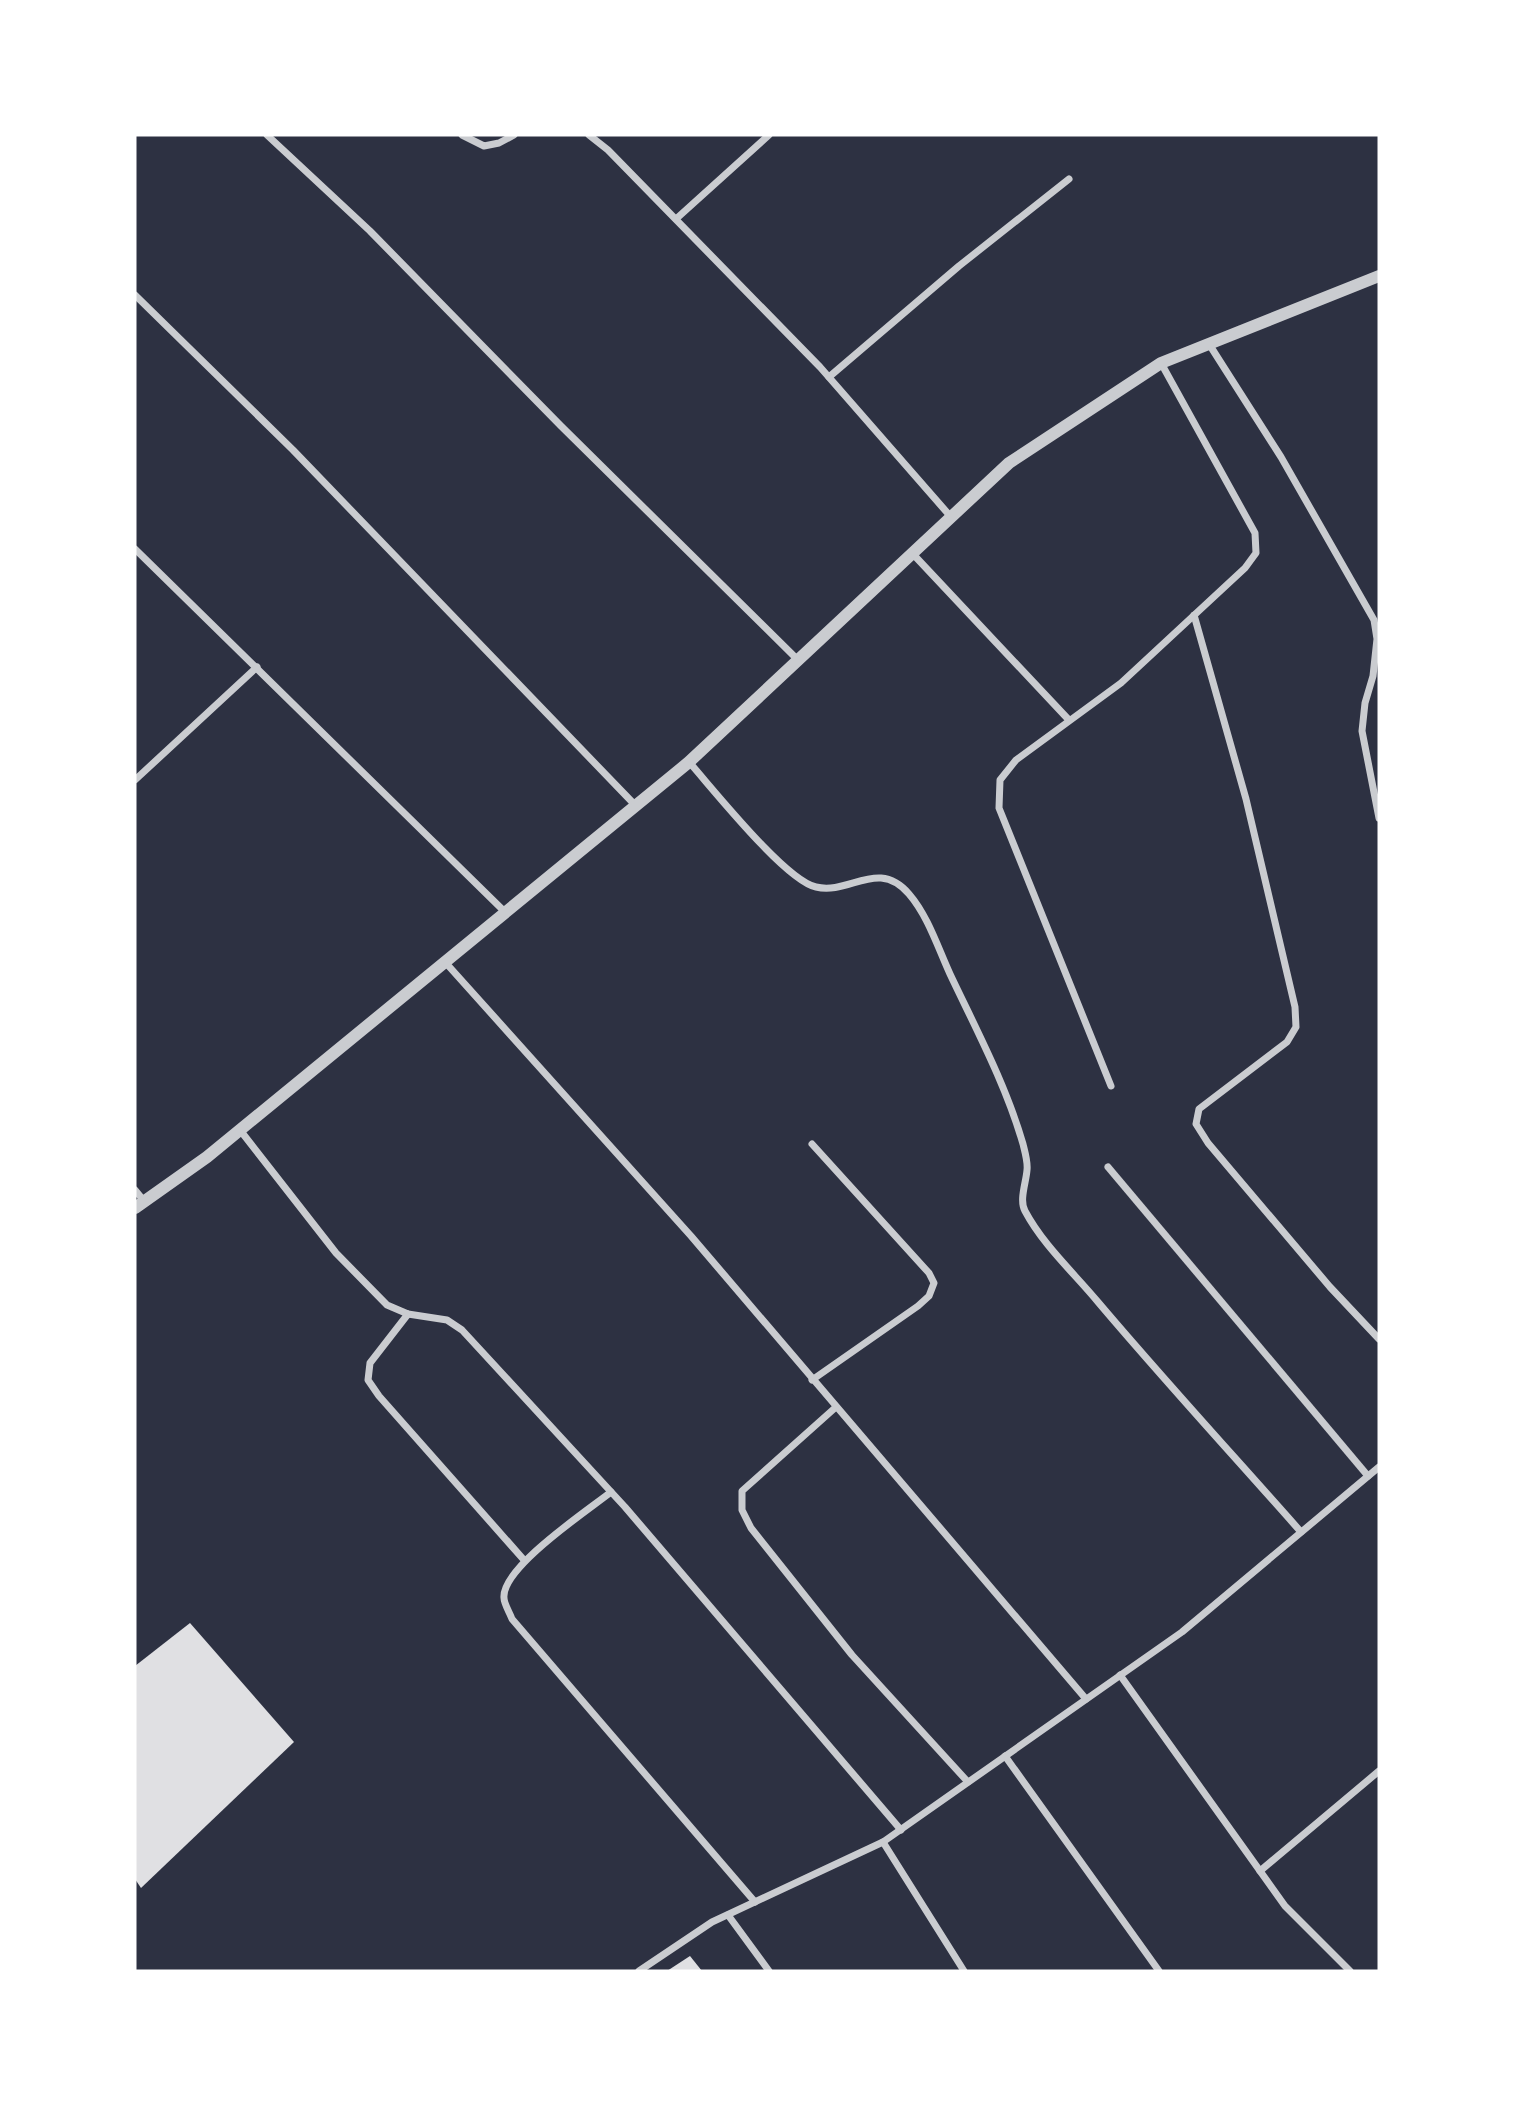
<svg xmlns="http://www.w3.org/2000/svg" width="1514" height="2106" font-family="Ubuntu,sans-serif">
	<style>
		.building { fill: #e0e0e3 }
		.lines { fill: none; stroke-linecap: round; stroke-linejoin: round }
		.minor { stroke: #caccd0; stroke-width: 7 }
		.tertiary { stroke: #caccd0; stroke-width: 12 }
	</style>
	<rect width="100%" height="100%" fill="#2d3142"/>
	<g class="building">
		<polygon points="190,1623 294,1742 141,1888 135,1879 135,1666"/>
		<polygon points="690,1956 702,1971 667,1971"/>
	</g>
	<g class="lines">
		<g class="minor">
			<polyline points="267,135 370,231 561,426 798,660"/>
			<polyline points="462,135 484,146 499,143 514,135"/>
			<polyline points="589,135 608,150 820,367 951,517"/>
			<polyline points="676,219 769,135"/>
			<polyline points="135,295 293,450 636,806"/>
			<polyline points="1209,344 1281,457 1374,620 1377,639 1373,676 1365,703 1362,731 1379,818"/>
			<polyline points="829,377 959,266 1069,179"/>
			<polyline points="135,549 505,912"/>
			<polyline points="912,553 1068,719"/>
			<polyline points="1194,615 1246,799 1295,1007 1296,1027 1287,1042 1199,1109 1196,1124 1208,1143 1330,1287 1379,1339"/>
			<path d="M689,762C713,789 785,880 816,887C850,895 878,858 909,894C928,916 938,948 950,974C976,1029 1006,1085 1023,1144C1025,1152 1028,1162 1027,1170C1026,1183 1019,1200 1025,1211C1043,1245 1074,1273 1098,1302C1164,1380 1233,1455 1301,1532"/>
			<polyline points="135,780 257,667"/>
			<polyline points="445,962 691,1236 1086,1699"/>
			<polyline points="1111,1086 999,808 1000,780 1016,760 1121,683 1245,568 1256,553 1255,533 1161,363"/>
			<polyline points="240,1130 336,1253 387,1305 408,1314 447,1320 462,1330 625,1507 901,1830"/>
			<polyline points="812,1144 929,1273 934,1283 929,1296 918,1306 812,1380"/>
			<polyline points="1108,1167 1368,1476"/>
			<polyline points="135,1190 144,1201"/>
			<polyline points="408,1314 370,1363 368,1380 379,1396 524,1560"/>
			<polyline points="836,1407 742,1491 742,1510 751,1528 852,1655 968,1782"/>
			<path d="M611,1492C587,1511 501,1568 504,1598C504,1604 510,1613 512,1619L755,1902"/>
			<polyline points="1120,1675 1285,1906 1350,1971"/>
			<polyline points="1005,1756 1159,1971"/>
			<polyline points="883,1842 964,1971"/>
			<polyline points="1260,1871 1379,1771"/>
			<polyline points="728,1915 769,1971"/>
			<polyline points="639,1971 712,1922 883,1842 1182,1632 1379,1467"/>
		</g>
		<polyline class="tertiary" points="135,1208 207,1157 689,762 1009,463 1161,363 1379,276"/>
	</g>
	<rect width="1514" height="2106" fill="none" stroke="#ffffff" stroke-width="273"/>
</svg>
